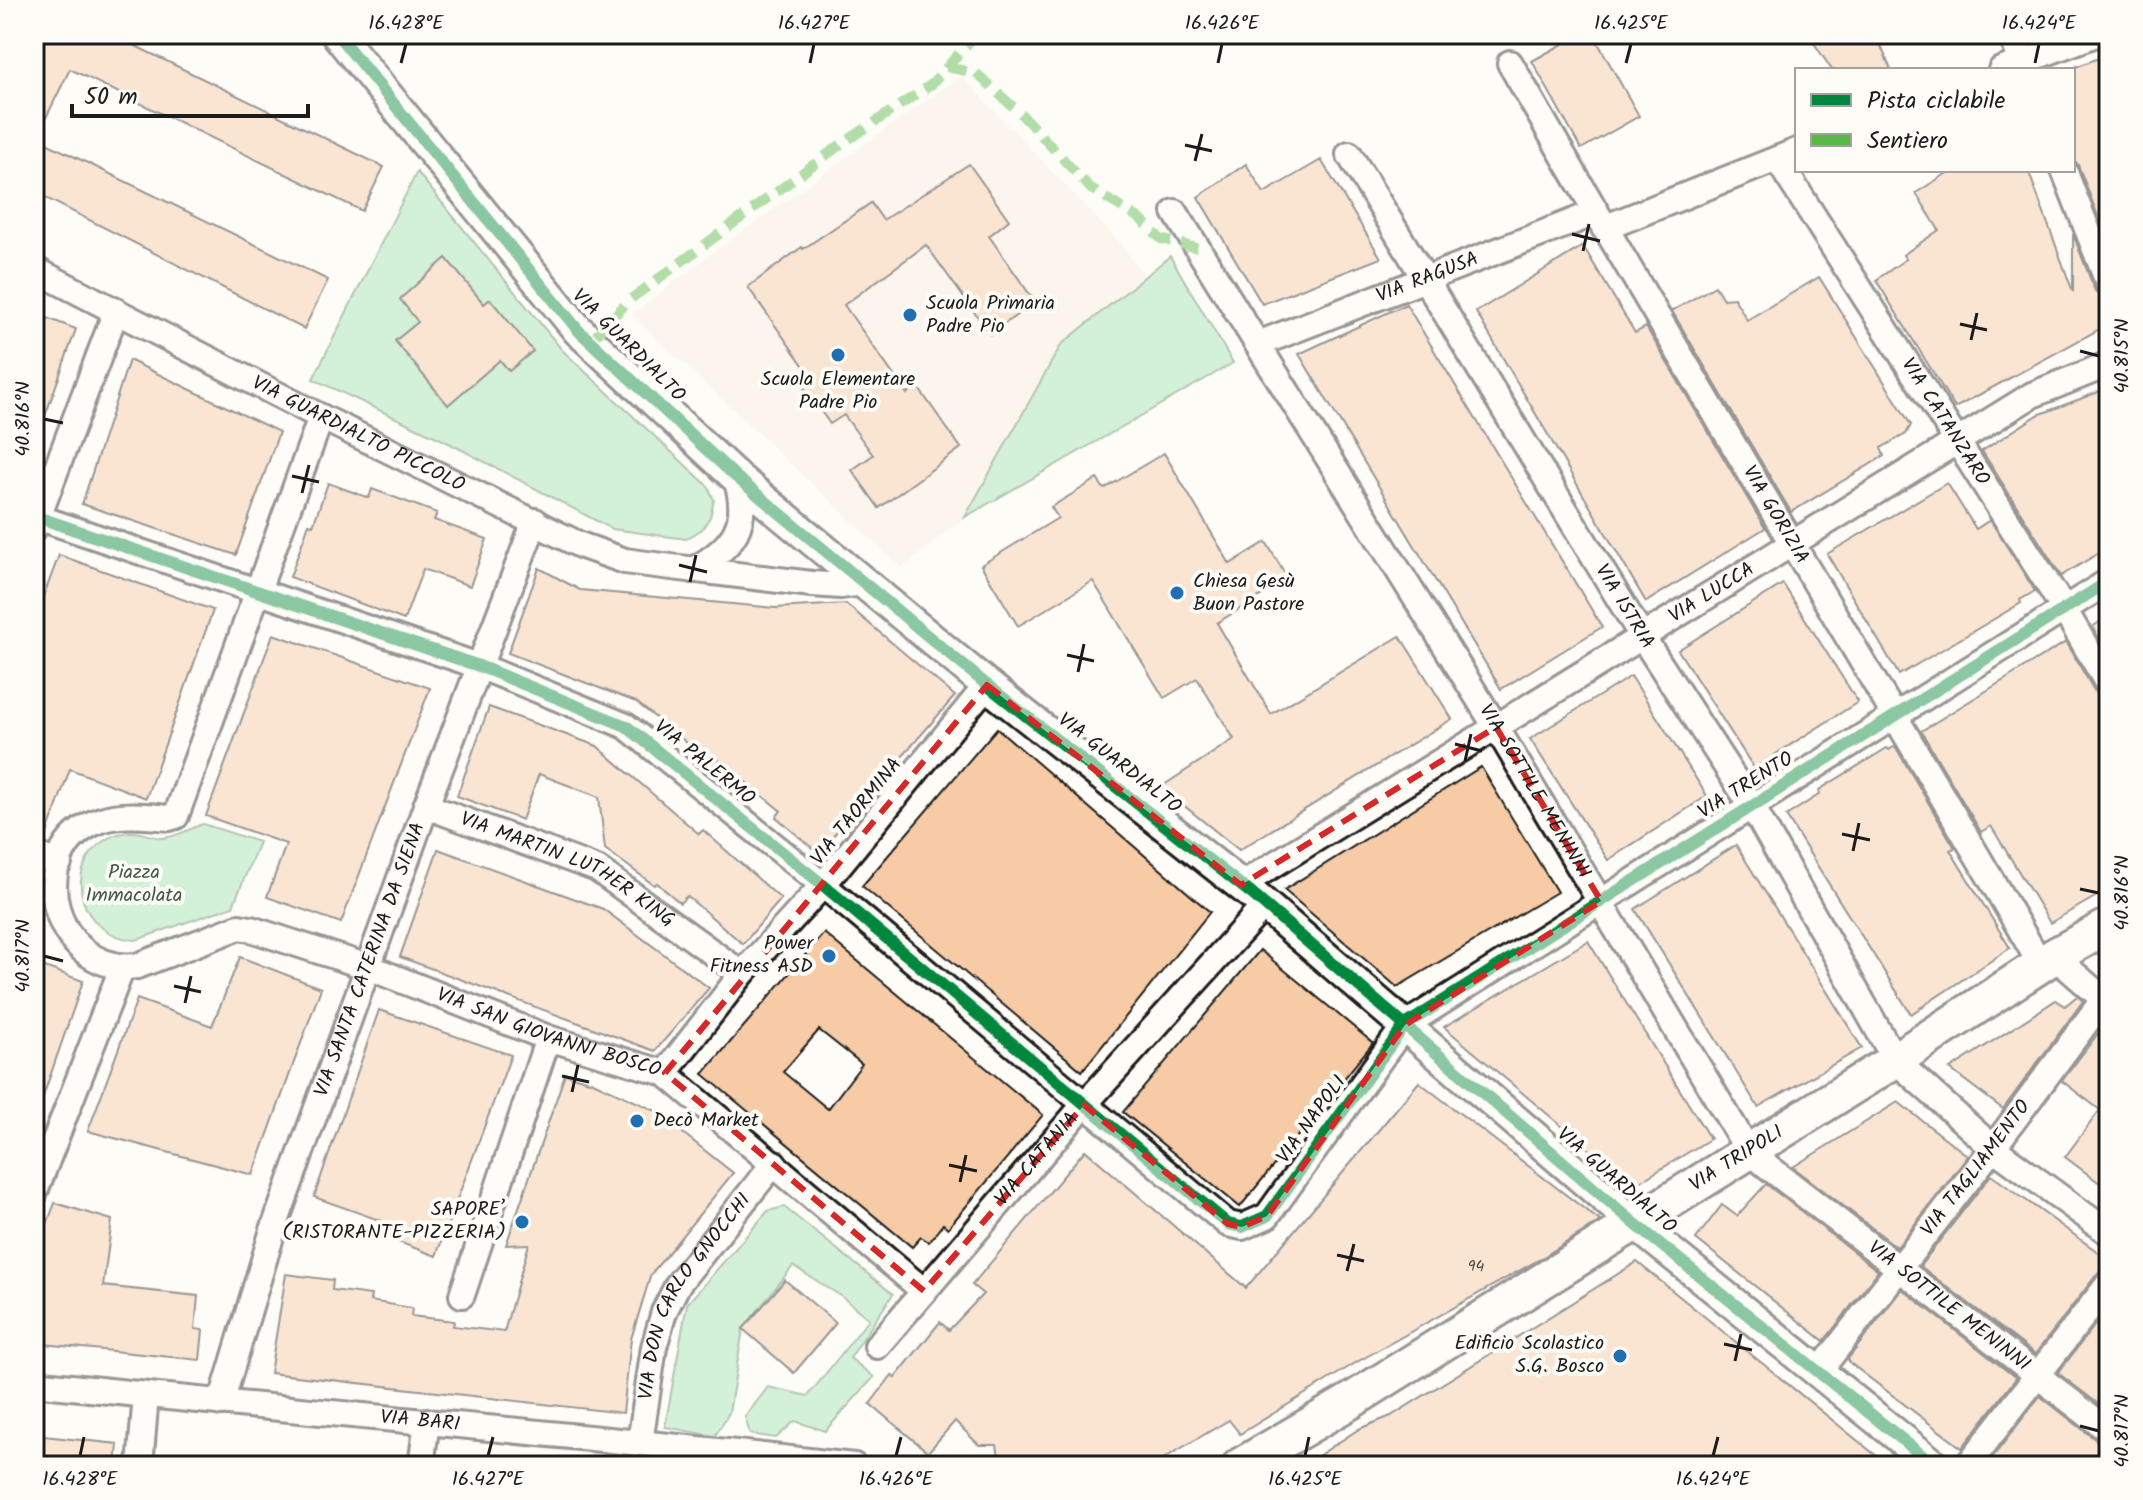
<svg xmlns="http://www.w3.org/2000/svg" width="2143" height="1500" font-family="Kalam,sans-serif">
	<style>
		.built { fill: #fbeddf }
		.green { fill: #a0e5b1; stroke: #5e8066; stroke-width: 2 }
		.building { fill: #f7cba6; stroke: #1c1c1c; stroke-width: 2; fill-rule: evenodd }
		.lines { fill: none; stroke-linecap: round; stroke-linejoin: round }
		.minor-casing { stroke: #1c1c1c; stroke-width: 30 }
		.tertiary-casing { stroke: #1c1c1c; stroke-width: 36 }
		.secondary-casing { stroke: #1c1c1c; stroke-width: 40 }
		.minor { stroke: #fdfcf7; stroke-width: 24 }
		.tertiary { stroke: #fdfcf7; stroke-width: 30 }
		.secondary { stroke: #fdfcf7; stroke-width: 34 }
		.quiet { stroke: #58b947; stroke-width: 10; stroke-dasharray: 20 10; stroke-linecap: butt }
		.cycleway-casing { stroke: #fdfcf7; stroke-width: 17 }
		.cycleway { stroke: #00873e; stroke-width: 12 }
		.marked { fill: none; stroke: #d62828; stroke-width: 6; stroke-dasharray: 16 10; stroke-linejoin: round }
		.ticks { fill: none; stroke: #1c1c1c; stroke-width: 3 }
		.poi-dot { fill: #1f6fb2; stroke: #fdfcf7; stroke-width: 3 }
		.labels { text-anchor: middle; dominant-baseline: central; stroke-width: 8; stroke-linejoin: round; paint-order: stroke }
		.number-label { font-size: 16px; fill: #53483e }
		.street-label { font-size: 20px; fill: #1c1c1c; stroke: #fdfcf7 }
		.poi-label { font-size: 20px; fill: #1c1c1c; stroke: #fdfcf7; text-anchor: start }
		.park-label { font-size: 20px; fill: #445849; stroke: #fdfcf7 }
		.neatline { fill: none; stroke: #1c1c1c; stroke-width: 3 }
		.ticks-label { font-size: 20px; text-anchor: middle; fill: #1c1c1c }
	</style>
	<rect width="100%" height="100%" fill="#fdfcf7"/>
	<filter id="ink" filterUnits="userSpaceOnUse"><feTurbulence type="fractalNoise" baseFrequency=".0125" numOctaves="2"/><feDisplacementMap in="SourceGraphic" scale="16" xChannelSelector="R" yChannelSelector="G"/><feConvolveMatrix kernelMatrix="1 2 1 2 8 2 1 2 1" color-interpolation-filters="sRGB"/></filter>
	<g filter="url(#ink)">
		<polygon class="built" points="961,76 1121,244 1144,276 1061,345 965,517 902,568 632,315 711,254"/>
		<g class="green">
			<polygon points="417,172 562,350 708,486 714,500 710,517 702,529 686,539 612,529 445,441 313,379"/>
			<polygon points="1170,256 1233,363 965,517 1061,345"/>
			<path d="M203,824L259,842L233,906L136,940C115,939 95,927 86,908C70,873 93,834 131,832C143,832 151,837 162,838C174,838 191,828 203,824Z"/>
			<polygon points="784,1207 893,1294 850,1358 874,1377 825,1431 795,1421 776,1438 750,1434 745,1417 768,1387 808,1396 869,1319 841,1296 793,1266 743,1329 729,1413 715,1436 665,1427 687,1304 768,1211"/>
		</g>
		<g class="building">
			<polygon points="34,34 111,34 384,167 362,211 70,69 36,138 328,280 304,329 34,192"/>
			<polygon points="1581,34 1593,34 1639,116 1581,149 1532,61"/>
			<polygon points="1808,34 1876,34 1891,70 1832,70"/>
			<polygon points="2109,54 2109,244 2078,165 2073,158 2073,68"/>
			<polygon points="1321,160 1381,258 1262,304 1198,197 1246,164 1264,193"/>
			<polygon points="969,164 1009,220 989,236 1035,302 990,334 926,245 844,305 907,394 917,386 961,448 879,508 852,470 873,455 844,415 830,424 800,382 810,375 748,287 802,247 803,249 871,203 883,220"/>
			<polygon points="1952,170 2028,170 2073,292 2073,234 2095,291 2100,297 2109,300 2109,324 1955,408 1876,280 1906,259 1903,255 1939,230 1916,193"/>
			<polygon points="1583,246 1635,333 1646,327 1765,528 1646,602 1476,312"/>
			<polygon points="446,258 484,304 490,299 533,351 509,371 500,360 448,405 395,341 418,322 400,299"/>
			<polygon points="1819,277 1911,425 1906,434 1881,448 1884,456 1791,512 1672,311 1715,286 1723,299 1734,298 1747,320"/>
			<polygon points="1406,304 1602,627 1501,689 1299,354"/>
			<polygon points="34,313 76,329 38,436 34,435"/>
			<polygon points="129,360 279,432 236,555 82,504"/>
			<polygon points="2109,388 2109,547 2061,576 1982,451 2038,415"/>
			<polygon points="1164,453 1230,564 1266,542 1288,579 1217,623 1271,714 1400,636 1452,719 1239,850 1161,787 1234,739 1197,678 1164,698 1093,581 1018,626 981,565 1058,518 1051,507 1097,479 1104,489"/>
			<polygon points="328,483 369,498 372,489 437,513 434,520 487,539 470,586 423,569 404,620 290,577 309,524 313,525"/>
			<polygon points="1947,483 1976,529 1990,520 2035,591 2020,600 2021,603 1899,675 1827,554"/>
			<polygon points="59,555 213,610 146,798 70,769 44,842 34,839 34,622"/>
			<polygon points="539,568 580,590 775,608 846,604 955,696 818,853 776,817 781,811 719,760 714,765 636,702 508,653"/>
			<polygon points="1783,584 1858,702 1754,768 1678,650"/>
			<polygon points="2109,616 2109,656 2092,627"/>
			<polygon points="273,634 430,688 341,923 267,897 286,844 206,816"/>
			<polygon points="2066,642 2096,694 2109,701 2109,889 2050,923 1991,826 1981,832 1921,731"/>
			<polygon points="1631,676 1707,796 1608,860 1530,739"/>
			<polygon points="489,707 597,746 699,834 703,830 781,899 743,944 687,896 680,903 657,883 654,885 605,849 599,797 539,774 522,820 457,796"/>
			<polygon points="997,728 1210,912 1082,1071 862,886"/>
			<polygon points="1895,746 1955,848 1950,850 2010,948 1911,1014 1786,816 1820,794 1819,790 1887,748 1889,750"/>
			<polygon points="1481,767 1557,892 1397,987 1284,890"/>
			<polygon points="1736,845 1862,1048 1758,1107 1635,909"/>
			<polygon points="438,849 603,909 709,988 655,1051 400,957"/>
			<path d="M824,933L1043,1115L948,1228L943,1224L929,1242L921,1237L912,1247L703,1074ZM819,1030L862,1064L828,1109L783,1072Z"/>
			<polygon points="1588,941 1710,1139 1633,1186 1444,1027"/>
			<polygon points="1260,950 1373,1043 1240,1207 1123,1112"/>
			<polygon points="240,957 321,988 253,1175 88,1131 137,999 212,1026"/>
			<polygon points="34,963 83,981 38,1111 34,1110"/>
			<polygon points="2077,996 2083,1001 2003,1109 1950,1069 2056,1000 2065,1006"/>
			<polygon points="379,1010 511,1055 436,1256 377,1234 382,1221 314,1197"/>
			<polygon points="2109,1019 2109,1190 2065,1157 2100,1110 2062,1081"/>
			<polygon points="565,1074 593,1082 654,1110 733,1173 651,1274 631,1339 623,1413 270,1373 286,1274 333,1280 332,1290 371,1295 370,1301 412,1308 411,1316 454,1321 453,1326 504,1332 529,1244 506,1245"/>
			<polygon points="1419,1082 1600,1221 1540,1259 1357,1362 1240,1434 1229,1420 1151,1466 1097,1466 999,1457 997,1445 979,1445 955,1421 928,1452 870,1404 892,1375 895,1378 940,1322 949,1330 983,1294 972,1285 1085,1150 1246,1288"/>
			<polygon points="1898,1102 1968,1156 1897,1247 1793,1167"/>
			<polygon points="1991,1175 2109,1260 2109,1268 2097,1274 2035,1354 1920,1266"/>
			<polygon points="1766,1184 1878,1271 1824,1341 1696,1239 1722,1205 1737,1216"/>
			<polygon points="55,1203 112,1220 103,1286 198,1296 195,1329 203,1330 200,1360 34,1343 34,1259"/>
			<polygon points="1637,1262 1889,1466 1303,1466 1359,1429 1391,1416"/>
			<polygon points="785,1280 836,1323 794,1373 743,1329"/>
			<polygon points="1902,1289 2016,1378 1962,1448 1850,1363 1848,1359"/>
			<polygon points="2109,1307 2109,1412 2058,1373"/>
			<polygon points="2040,1396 2100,1443 2109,1446 2109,1466 1986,1466"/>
			<polygon points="34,1435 118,1444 116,1466 34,1466"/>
		</g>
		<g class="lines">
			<defs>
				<g id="minor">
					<polyline points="2011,34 2025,70"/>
					<path id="s1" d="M1510,63C1683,366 1866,663 2041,965"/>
					<polyline points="2001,70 2096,34"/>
					<path id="s2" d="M1349,154L1643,638L1752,806L1895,1060L1993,1148L2109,1233"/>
					<path id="s3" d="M1777,159L2064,609L2109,686"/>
					<polyline points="2064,170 2109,285"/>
					<path id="s4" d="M1175,212L1496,727L1749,1152L2109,1431"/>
					<polyline points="1604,228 1797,151"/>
					<path id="s5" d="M34,269L321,417L580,545L625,561L647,564L812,584L841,586L862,583"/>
					<path id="s6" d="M1258,344L1595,213"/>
					<path id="s7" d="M321,417L176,816L169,818C146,816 123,813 101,820C20,848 52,975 137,966L239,927L251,929L368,967L548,1038L665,1073L924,1291"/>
					<polyline points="34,516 479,666 626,726 823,885 1228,1224 1242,1227 1267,1216 1405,1025 2109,581"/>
					<polyline points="34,528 116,311"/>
					<path d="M693,570C734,547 752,523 735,476"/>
					<path id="s8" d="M426,806L597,869L742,974"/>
					<polyline points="34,854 59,863"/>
					<path id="s9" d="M1241,885L2032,395L2109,364"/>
					<polyline points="2054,956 2109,1004"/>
					<polyline points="665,1073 742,974 823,885 987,685"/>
					<polyline points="34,1194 122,968"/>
					<polyline points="462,1295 548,1038"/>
					<path id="s10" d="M877,1346L1084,1105L1265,905"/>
					<path id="s11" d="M1817,1374L1993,1148L2103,1000"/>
					<path id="s12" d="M34,1383C307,1413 581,1434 854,1466"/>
					<path id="s13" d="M221,1403L273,1230L426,806L535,521"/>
					<path id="s14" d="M640,1443L654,1347L664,1312L678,1284L774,1163"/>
					<polyline points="140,1466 146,1395"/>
					<polyline points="421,1466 427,1421"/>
					<polyline points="1967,1466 2109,1283"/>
				</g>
				<polyline id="tertiary" points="337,34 578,330 735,476 987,685 1252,894 1634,1223 1935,1466"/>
				<g id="secondary">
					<path id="s15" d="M1240,1466L1349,1402L1895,1060L2054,956L2109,926"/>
				</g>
			</defs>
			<use href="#minor" class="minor-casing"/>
			<use href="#tertiary" class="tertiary-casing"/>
			<use href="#secondary" class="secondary-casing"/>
			<use href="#minor" class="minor"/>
			<use href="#tertiary" class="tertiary"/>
			<use href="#secondary" class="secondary"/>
			<g class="quiet">
				<polyline points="947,67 976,73 1021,114 1091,189 1139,218 1161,239 1197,248"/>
				<polyline points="590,342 628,301 836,148 932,84 970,41 972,34"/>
			</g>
			<defs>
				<g id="cycleway">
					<polyline points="337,34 578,330 735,476 987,685 1252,894 1634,1223 1935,1466"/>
					<polyline points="34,516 479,666 626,726 823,885 1228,1224 1242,1227 1267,1216 1405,1025 2109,581"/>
				</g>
			</defs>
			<use href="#cycleway" class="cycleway-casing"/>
			<use href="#cycleway" class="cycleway"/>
		</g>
	</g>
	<path d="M0 0H2143V1500H0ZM987,685L1241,885L1496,727L1601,901L1405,1025L1267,1216L1242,1227L1228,1224L1084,1105L924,1291L665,1073Z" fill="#fdfcf7" fill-opacity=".55" fill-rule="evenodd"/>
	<path class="marked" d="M987,685L1241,885L1496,727L1601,901L1405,1025L1267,1216L1242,1227L1228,1224L1084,1105L924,1291L665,1073Z"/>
	<path class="ticks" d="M401,63L406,44M810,63L814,44M1218,63L1222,44M1626,63L1631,44M2035,63L2039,44M1185,145L1212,151M1195,161L1202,134M1572,234L1600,241M1583,251L1589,224M1960,324L1987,330M1971,340L1977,313M2080,351L2099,356M44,419L63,423M292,476L319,482M302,493L309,465M679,565L707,572M690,582L696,555M1067,655L1094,661M1078,672L1084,644M1455,744L1482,751M1465,761L1471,734M1842,834L1870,840M1853,851L1859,823M2080,889L2099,893M44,956L63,961M174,986L201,992M185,1003L191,976M562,1076L589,1082M572,1092L578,1065M949,1165L977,1171M960,1182L966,1155M1337,1255L1364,1261M1347,1271L1354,1244M1724,1344L1752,1350M1735,1361L1741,1334M2080,1426L2099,1431M80,1456L84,1437M488,1456L493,1437M896,1456L901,1437M1305,1456L1309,1437M1713,1456L1718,1437"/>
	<g class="poi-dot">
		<circle cx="910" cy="315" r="8"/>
		<circle cx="838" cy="355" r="8"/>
		<circle cx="1177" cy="593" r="8"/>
		<circle cx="829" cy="956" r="8"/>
		<circle cx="637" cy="1121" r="8"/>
		<circle cx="522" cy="1222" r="8"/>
		<circle cx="1620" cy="1356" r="8"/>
	</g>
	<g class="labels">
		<g class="number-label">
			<text x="1476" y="1266">94</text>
		</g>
		<g class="street-label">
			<text stroke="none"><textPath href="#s6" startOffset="182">VIA RAGUSA</textPath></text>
			<text transform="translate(628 346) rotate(45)">VIA GUARDIALTO</text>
			<text stroke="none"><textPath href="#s3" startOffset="312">VIA CATANZARO</textPath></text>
			<text stroke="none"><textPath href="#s5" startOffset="364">VIA GUARDIALTO PICCOLO</textPath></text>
			<text stroke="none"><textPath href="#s1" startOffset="524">VIA GORIZIA</textPath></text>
			<text stroke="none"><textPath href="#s9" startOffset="554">VIA LUCCA</textPath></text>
			<text stroke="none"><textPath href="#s2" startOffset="530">VIA ISTRIA</textPath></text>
			<text transform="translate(704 763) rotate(39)">VIA PALERMO</text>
			<text transform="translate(1119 764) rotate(38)">VIA GUARDIALTO</text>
			<text transform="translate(1746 786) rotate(-32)">VIA TRENTO</text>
			<text stroke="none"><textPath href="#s4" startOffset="682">VIA SOTTILE MENINNI</textPath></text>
			<text transform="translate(857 812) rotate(-51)">VIA TAORMINA</text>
			<text stroke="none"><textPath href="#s8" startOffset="156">VIA MARTIN LUTHER KING</textPath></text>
			<text stroke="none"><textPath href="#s13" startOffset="468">VIA SANTA CATERINA DA SIENA</textPath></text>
			<text stroke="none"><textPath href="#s7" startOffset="1154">VIA SAN GIOVANNI BOSCO</textPath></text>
			<text transform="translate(1312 1120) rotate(-54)">VIA NAPOLI</text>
			<text stroke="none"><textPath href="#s15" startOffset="584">VIA TRIPOLI</textPath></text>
			<text stroke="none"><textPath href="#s10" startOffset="246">VIA CATANIA</textPath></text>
			<text stroke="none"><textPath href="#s11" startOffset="260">VIA TAGLIAMENTO</textPath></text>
			<text transform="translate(1616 1181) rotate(41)">VIA GUARDIALTO</text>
			<text stroke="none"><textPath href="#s14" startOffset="160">VIA DON CARLO GNOCCHI</textPath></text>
			<text stroke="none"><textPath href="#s4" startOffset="1354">VIA SOTTILE MENINNI</textPath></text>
			<text stroke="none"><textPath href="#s12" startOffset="388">VIA BARI</textPath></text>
		</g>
		<g class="poi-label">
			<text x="926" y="304">Scuola Primaria<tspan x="926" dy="23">Padre Pio</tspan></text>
			<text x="838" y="380" text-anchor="middle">Scuola Elementare<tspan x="838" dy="23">Padre Pio</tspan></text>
			<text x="1193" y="582">Chiesa Gesù<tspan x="1193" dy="23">Buon Pastore</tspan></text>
			<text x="813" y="944" text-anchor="end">Power<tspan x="813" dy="23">Fitness ASD</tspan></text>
			<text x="653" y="1121">Decò Market</text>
			<text x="506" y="1210" text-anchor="end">SAPORE’<tspan x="506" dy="23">(RISTORANTE-PIZZERIA)</tspan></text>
			<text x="1604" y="1344" text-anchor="end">Edificio Scolastico<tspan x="1604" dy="23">S.G. Bosco</tspan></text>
		</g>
		<g class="park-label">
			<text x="134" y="873">Piazza<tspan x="134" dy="23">Immacolata</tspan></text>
		</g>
	</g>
	<rect width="2143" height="1500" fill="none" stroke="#fdfcf7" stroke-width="88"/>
	<rect x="1795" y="68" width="280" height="104" fill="#fdfcf7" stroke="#a3a29f" stroke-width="2"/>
	<rect x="1811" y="94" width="40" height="12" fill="#00873e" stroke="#a3a29f" stroke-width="2"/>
	<text x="1867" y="108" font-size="24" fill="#1c1c1c">Pista ciclabile</text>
	<rect x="1811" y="134" width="40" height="12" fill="#58b947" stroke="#a3a29f" stroke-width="2"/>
	<text x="1867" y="148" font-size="24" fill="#1c1c1c">Sentiero</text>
	<path d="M72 104v12h236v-12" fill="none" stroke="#1c1c1c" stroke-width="4"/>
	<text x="84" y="104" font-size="24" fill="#1c1c1c" stroke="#fdfcf7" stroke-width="6" paint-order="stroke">50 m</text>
	<rect x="44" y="44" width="2055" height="1412" class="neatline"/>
	<g class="ticks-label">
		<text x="406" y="29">16.428°E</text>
		<text x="814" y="29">16.427°E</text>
		<text x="1222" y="29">16.426°E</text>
		<text x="1631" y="29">16.425°E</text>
		<text x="2039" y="29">16.424°E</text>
		<text transform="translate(2121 356) rotate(-90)" y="7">40.815°N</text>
		<text transform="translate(22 419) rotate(-90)" y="7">40.816°N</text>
		<text transform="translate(2121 893) rotate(-90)" y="7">40.816°N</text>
		<text transform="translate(22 956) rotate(-90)" y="7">40.817°N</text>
		<text transform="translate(2121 1431) rotate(-90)" y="7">40.817°N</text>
		<text x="80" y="1485">16.428°E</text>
		<text x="488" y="1485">16.427°E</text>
		<text x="896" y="1485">16.426°E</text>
		<text x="1305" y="1485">16.425°E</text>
		<text x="1713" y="1485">16.424°E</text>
	</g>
</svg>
